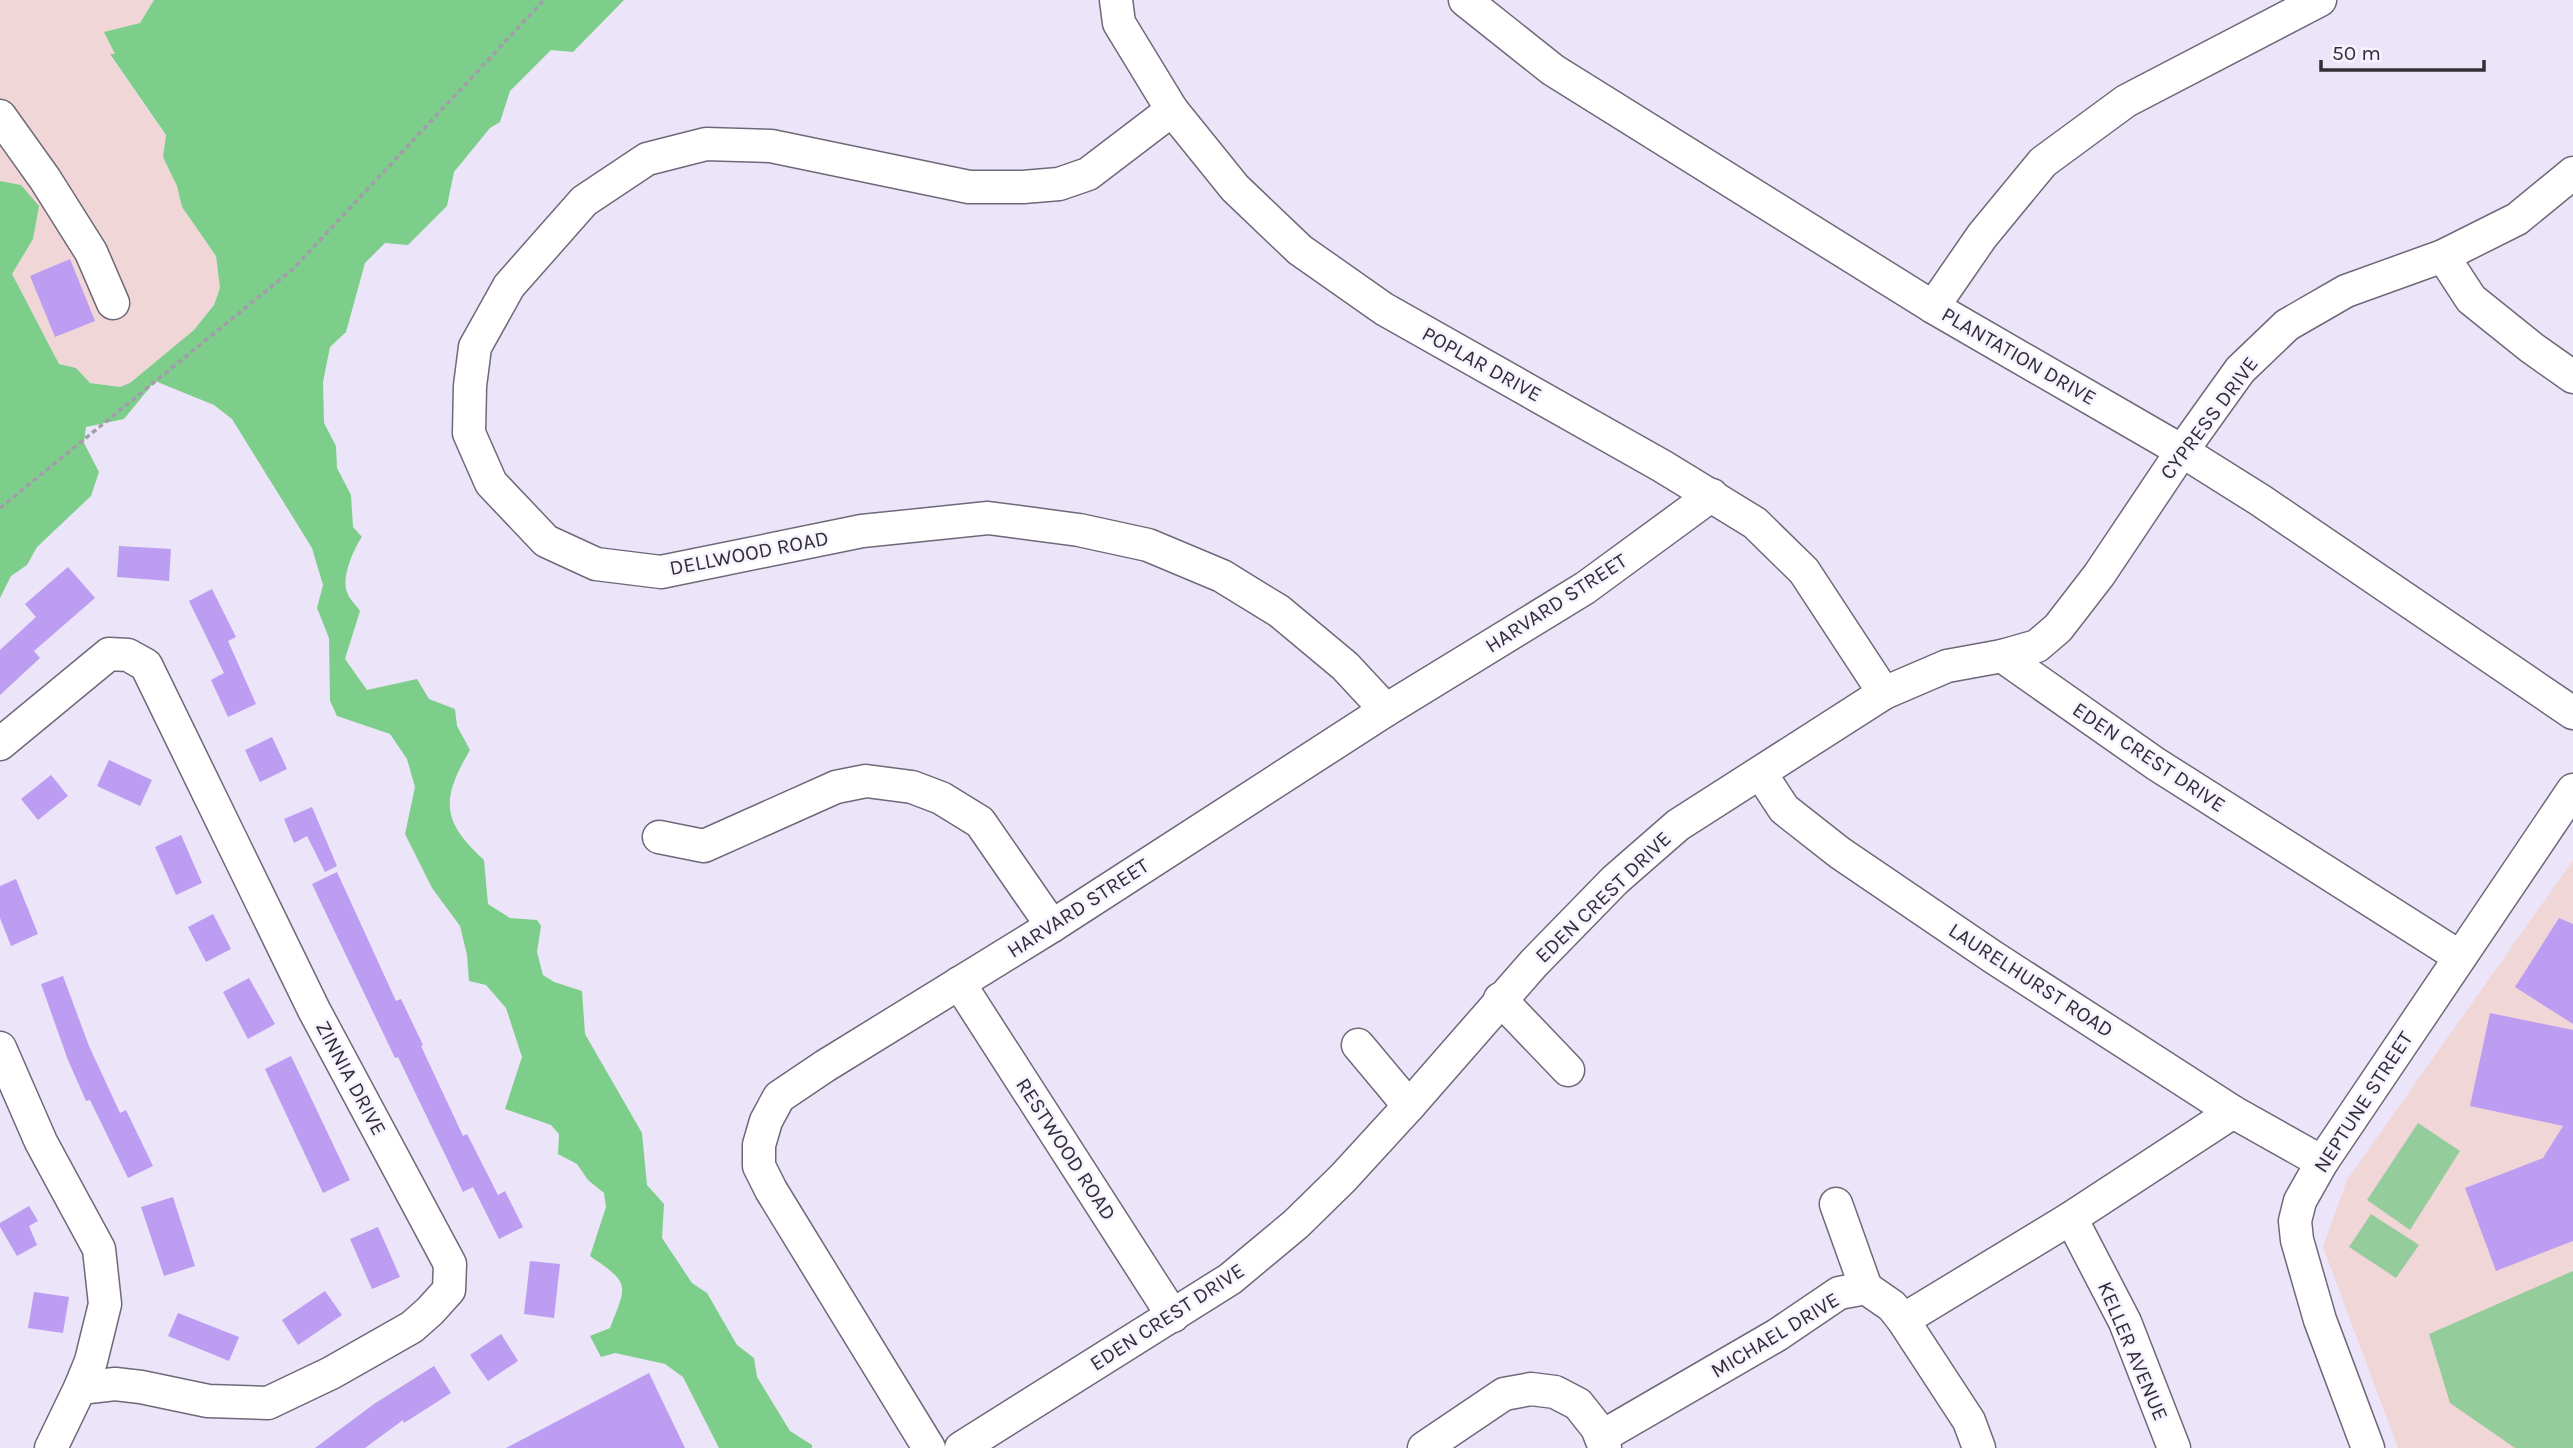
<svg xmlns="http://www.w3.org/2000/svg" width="2573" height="1448" font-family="Karla,sans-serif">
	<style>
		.commercial { fill: #f1d6d7 }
		.education { fill: #f1d6d8 }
		.green { fill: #95cc9c }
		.forest { fill: #7dce8b }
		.building { fill: #bc9df2 }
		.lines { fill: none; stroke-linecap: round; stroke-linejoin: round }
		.minor-casing { stroke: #6f6879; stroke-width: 35 }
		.path { stroke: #a39cab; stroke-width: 3.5; stroke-dasharray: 5 3.5; stroke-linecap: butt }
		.minor { stroke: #fff; stroke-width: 32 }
		.labels { text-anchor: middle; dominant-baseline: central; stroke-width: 5; stroke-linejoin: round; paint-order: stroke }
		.street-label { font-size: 21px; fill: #312e35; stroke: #f7f2ff }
	</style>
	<rect width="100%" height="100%" fill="#ece4f8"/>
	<polygon class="commercial" points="0,0 154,0 140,23 104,33 115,54 110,55 166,136 163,157 177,186 182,207 216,256 220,288 214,305 194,330 130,383 120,387 90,383 76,368 59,364 12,274 33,239 21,185 0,181"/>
	<polygon class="education" points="2573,860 2573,1448 2398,1448 2323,1247 2347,1180"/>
	<g class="green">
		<polygon points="2418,1123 2460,1151 2410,1230 2367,1200"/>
		<polygon points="2371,1214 2419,1245 2396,1278 2349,1247"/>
		<polygon points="2573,1271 2573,1448 2515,1448 2450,1403 2429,1334"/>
	</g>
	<path class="forest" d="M154,0H624L573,52L551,50L510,91L500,122L490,128L454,172L447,206L408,245L385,243L365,263L346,332L330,347L323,382L324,423L336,446L337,468L351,495L353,527L362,537C354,548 341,578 347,592C349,599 356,605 360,611L345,659L367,690L417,679L429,699L455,709L457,726L470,750C441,799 441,821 484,860L488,904L510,918L537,920L541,926L537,952L543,975L554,982L582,991L585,1034L642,1133L647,1185L664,1204L662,1238L692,1283L707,1293L737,1345L754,1358L757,1377L790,1431L812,1445V1448H719L683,1377L665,1364L615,1353L601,1357L590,1336L610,1328C627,1284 631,1284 590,1256L606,1207L604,1193L588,1180L577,1164L558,1154L559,1134L551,1125L505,1109L522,1057L506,1008L486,985L469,981L467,955L460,926L432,888L405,834L415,787L407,759L390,734L337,716L330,701L329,638L317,608L323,585L312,548L232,419L214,405L155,381L124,419L86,427L84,443L99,472L91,496L37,547L27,565L11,576L0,598V181L21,185L39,206L33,239L12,274L59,364L76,368L90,383L120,387L130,383L194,330L214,305L220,288L216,256L182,207L177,186L163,157L166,135L110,54H115L104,32L140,23Z"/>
	<g class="building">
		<polygon points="70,259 95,321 55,337 30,276"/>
		<polygon points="119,546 171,549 169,581 117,577"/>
		<polygon points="68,567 95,598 34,651 40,658 0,695 0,650 36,617 25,604"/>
		<polygon points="212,589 236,637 228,641 256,704 228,717 211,680 224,673 189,601"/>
		<polygon points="272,737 287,769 260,782 245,750"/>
		<polygon points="109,760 152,780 140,806 97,786"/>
		<polygon points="51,775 68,796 38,820 21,799"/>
		<polygon points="312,807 337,866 325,872 307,836 294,843 284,819"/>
		<polygon points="181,835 202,883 176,895 155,847"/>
		<polygon points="337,872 396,1001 401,999 423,1045 421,1046 463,1136 467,1134 498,1195 505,1191 523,1227 499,1239 473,1187 463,1192 398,1057 395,1058 312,884"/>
		<polygon points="16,879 38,934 11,946 0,918 0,886"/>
		<polygon points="213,914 231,949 206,962 188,927"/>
		<polygon points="2559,918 2573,924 2573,1024 2515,987"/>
		<polygon points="63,976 89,1046 120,1113 126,1110 153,1166 128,1178 90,1100 86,1101 68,1060 41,984"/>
		<polygon points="249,978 275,1024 248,1039 223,992"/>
		<polygon points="2490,1013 2573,1030 2573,1241 2496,1271 2465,1188 2543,1158 2563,1126 2470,1106"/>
		<polygon points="291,1056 350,1180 323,1193 265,1069"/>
		<polygon points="173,1197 195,1266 164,1276 141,1207"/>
		<polygon points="29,1206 38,1221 29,1226 37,1245 17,1256 0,1227 0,1223"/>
		<polygon points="378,1227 400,1277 372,1289 350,1239"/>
		<polygon points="530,1261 560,1264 554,1318 524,1314"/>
		<polygon points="325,1291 342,1315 298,1345 282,1320"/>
		<polygon points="34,1292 69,1297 63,1333 28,1328"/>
		<polygon points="178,1313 239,1337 229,1361 168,1336"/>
		<polygon points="501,1334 518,1361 488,1381 470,1355"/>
		<polygon points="434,1366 451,1393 404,1423 403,1420 365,1448 315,1448 374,1404"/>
		<polygon points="649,1373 685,1448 506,1448"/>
	</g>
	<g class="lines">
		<defs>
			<g id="minor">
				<polyline points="1116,0 1119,23 1172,110 1235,188 1300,250 1384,309 1662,466 1755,523 1804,571 1884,693"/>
				<polyline points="1465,0 1553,70 1933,307 2182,451 2260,500 2573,713"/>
				<polyline points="1172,110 1088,174 1059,184 1023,187 969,187 771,146 706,144 647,159 584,201 509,286 475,347 470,386 469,433 491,483 546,541 596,564 661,572 862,531 988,518 1079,530 1148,545 1222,576 1279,611 1345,666 1386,710"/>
				<polyline points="0,116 45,179 91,252 113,303"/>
				<polyline points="2443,256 2471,299 2532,348 2573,377"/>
				<polyline points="1933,307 1982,236 2043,162 2126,101 2320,0"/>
				<polyline points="2002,656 2037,646 2058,628 2099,575 2182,451 2240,370 2287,325 2346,291 2443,256 2517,219 2573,173"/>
				<polyline points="0,744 109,654 128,655 146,665 314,1010 450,1264 449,1290 430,1311 412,1327 331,1373 268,1403 208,1401 141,1387 115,1384 80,1388 91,1361 105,1304 99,1249 41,1142 0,1048"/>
				<polyline points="1761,774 1784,809 1840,853 1993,957 2233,1112 2322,1162"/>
				<polyline points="659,837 704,846 836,787 866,781 912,787 941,798 980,822 1052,926"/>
				<polyline points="959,983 1173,1316"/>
				<polyline points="1500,999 1568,1070"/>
				<polyline points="1358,1045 1409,1106"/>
				<polyline points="1836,1204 1866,1288"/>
				<polyline points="2071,1218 2125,1322 2174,1448"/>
				<polyline points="1903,1320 2071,1218 2233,1112"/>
				<polyline points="1601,1437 1777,1335 1839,1293 1866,1288 1892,1306 1903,1320 1969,1421 1979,1448"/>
				<polyline points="51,1448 80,1388"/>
				<polyline points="929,1448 771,1190 759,1166 759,1145 766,1121 779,1097 825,1066 1052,926 1386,710 1585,588 1712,495"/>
				<polyline points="961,1448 1230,1279 1296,1224 1343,1178 1409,1106 1534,963 1615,880 1678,825 1884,693 1947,666 2002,656 2156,764 2460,957"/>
				<polyline points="1424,1448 1504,1394 1531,1389 1555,1392 1578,1404 1597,1428 1605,1448"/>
				<polyline points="2368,1448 2320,1320 2297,1240 2295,1221 2300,1201 2322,1162 2573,790"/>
			</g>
		</defs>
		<use href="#minor" class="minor-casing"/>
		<polyline class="path" points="0,508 293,269 544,0"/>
		<use href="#minor" class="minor"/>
	</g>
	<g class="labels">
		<g class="street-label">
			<text transform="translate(2019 356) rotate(30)">PLANTATION DRIVE</text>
			<text transform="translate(1482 364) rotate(29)">POPLAR DRIVE</text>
			<text transform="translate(2209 418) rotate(-53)">CYPRESS DRIVE</text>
			<text transform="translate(749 553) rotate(-11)">DELLWOOD ROAD</text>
			<text transform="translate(1556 603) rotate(-33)">HARVARD STREET</text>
			<text transform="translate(2149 757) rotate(34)">EDEN CREST DRIVE</text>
			<text transform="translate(1603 897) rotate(-44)">EDEN CREST DRIVE</text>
			<text transform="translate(1078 908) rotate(-33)">HARVARD STREET</text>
			<text transform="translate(2031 980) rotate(33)">LAURELHURST ROAD</text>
			<text transform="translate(351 1078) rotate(62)">ZINNIA DRIVE</text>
			<text transform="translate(2363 1102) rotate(-57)">NEPTUNE STREET</text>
			<text transform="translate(1066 1149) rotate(57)">RESTWOOD ROAD</text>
			<text transform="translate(1167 1317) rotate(-33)">EDEN CREST DRIVE</text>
			<text transform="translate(1775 1335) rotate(-31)">MICHAEL DRIVE</text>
			<text transform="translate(2133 1351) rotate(67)">KELLER AVENUE</text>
		</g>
	</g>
	<path d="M2321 60v10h163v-10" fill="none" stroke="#312e35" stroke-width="3.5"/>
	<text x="2332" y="60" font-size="21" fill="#312e35" stroke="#f7f2ff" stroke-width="5" paint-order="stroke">50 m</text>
</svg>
